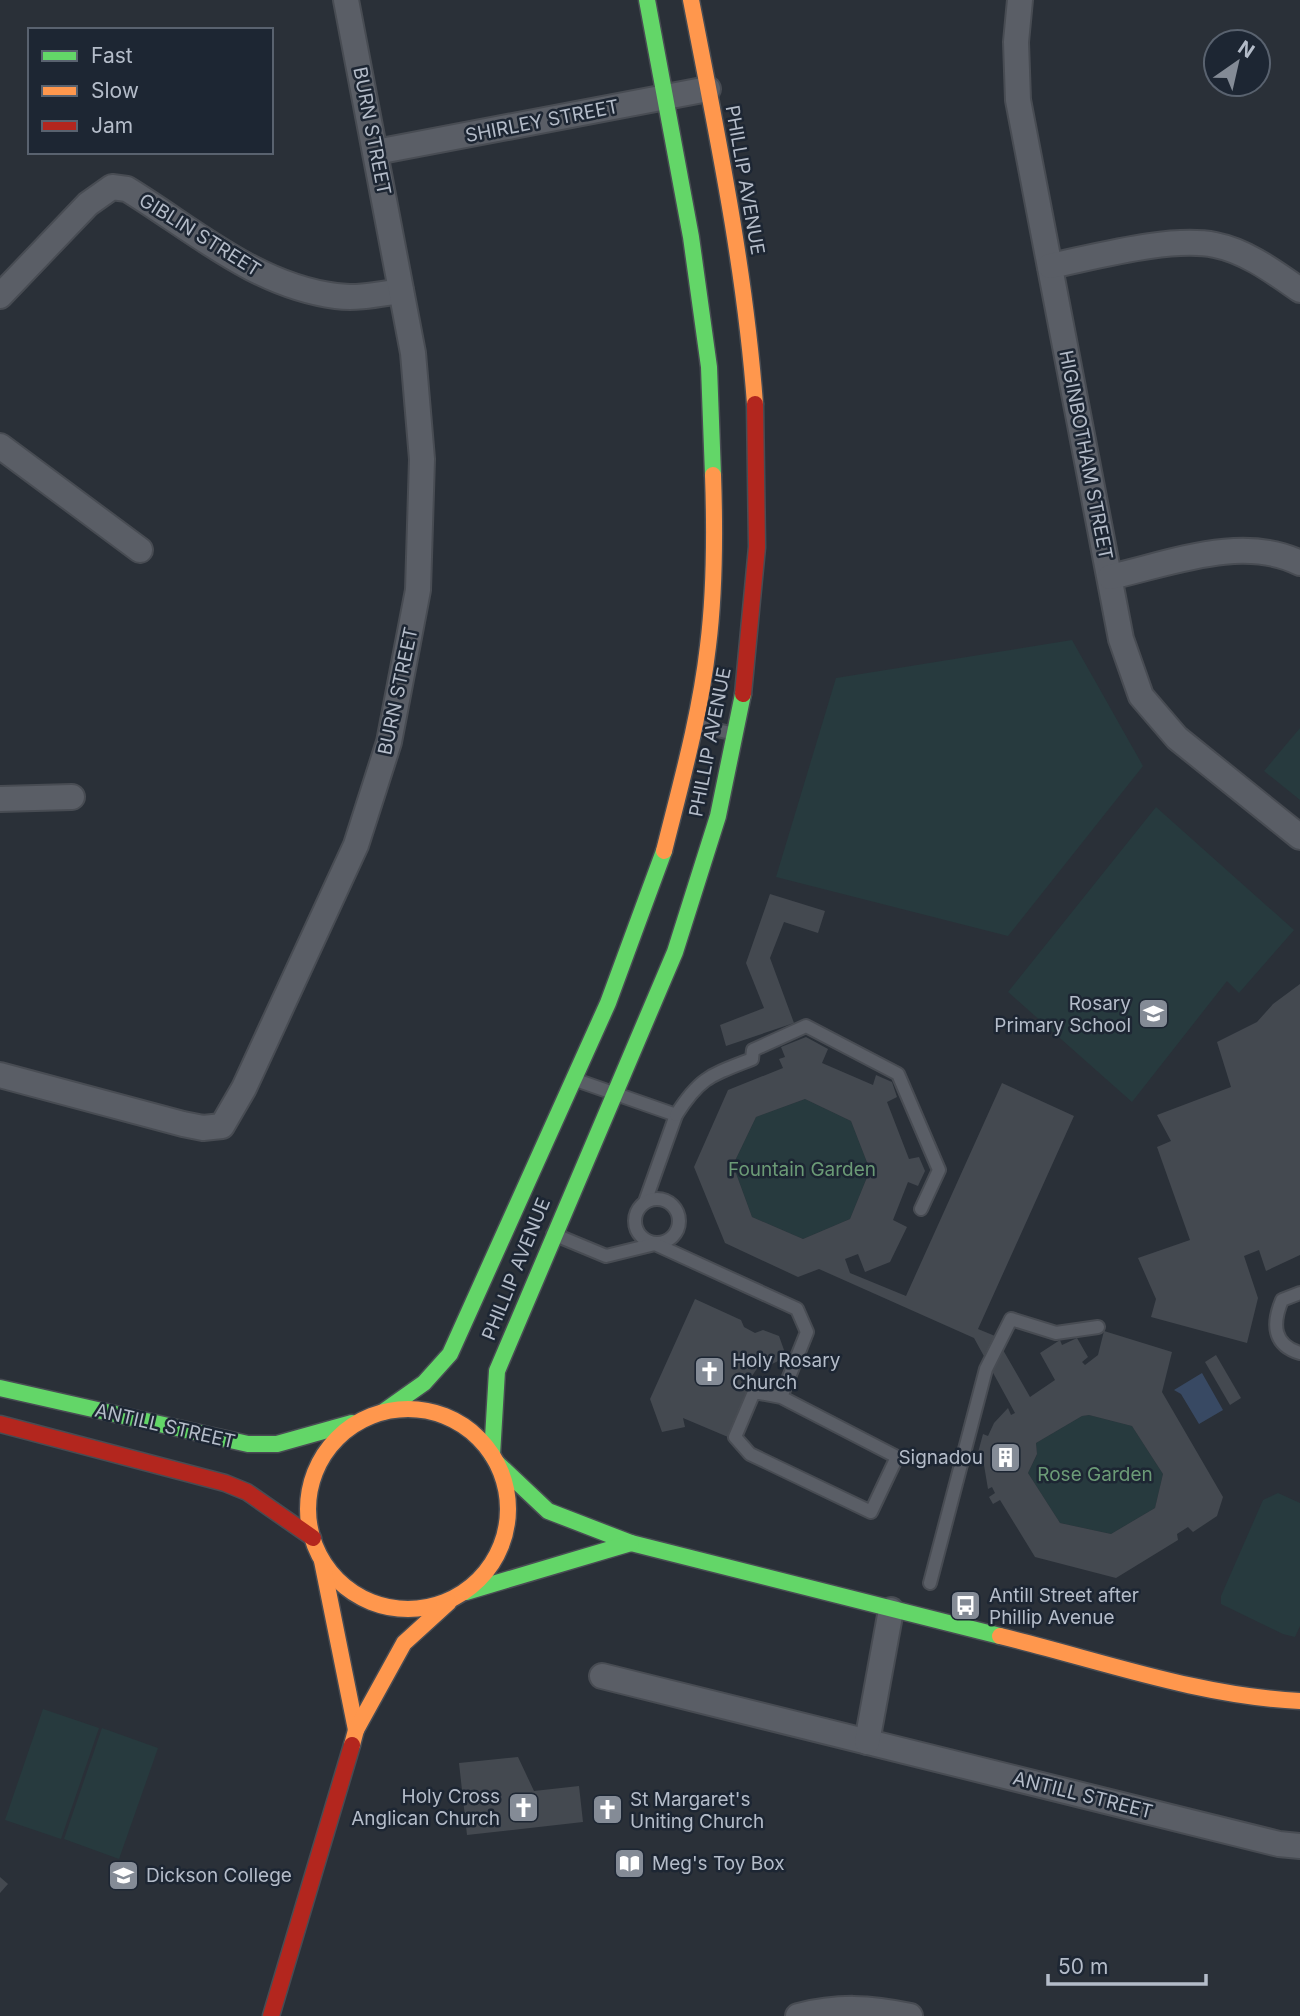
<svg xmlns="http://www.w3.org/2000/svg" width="1300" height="2016" font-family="Inter,sans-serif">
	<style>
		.green { fill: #273a3e }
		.water { fill: #384963 }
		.building { fill: #444950; fill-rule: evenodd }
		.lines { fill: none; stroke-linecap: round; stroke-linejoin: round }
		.lane-casing { stroke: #484c53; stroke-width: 16 }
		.street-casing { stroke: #484c53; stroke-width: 28 }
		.fast-casing { stroke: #484c53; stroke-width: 19 }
		.slow-casing { stroke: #484c53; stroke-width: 19 }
		.jam-casing { stroke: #484c53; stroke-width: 19 }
		.lane { stroke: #5a5e66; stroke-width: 12 }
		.street { stroke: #5a5e66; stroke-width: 24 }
		.fast { stroke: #63d668; stroke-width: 16 }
		.slow { stroke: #ff974d; stroke-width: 16 }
		.jam { stroke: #b3261e; stroke-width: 16 }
		.labels { text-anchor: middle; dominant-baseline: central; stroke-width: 5; stroke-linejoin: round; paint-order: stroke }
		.street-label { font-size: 19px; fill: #b4bcc9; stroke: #1d2633 }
		.poi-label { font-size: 19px; fill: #b4bcc9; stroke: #1d2633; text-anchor: start }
		.park-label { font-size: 19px; fill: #6b9a76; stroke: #1d2633 }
	</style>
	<rect width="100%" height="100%" fill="#2a3038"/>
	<g class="green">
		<polygon points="1072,640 1143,766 1008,936 776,877 836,678"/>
		<polygon points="1300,728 1300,800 1264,771"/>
		<polygon points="1156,807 1294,930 1239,993 1227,981 1132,1102 1008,992"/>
		<polygon points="805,1099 851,1121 870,1170 850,1219 803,1239 752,1217 733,1165 756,1117"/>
		<polygon points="1089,1415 1132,1426 1163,1474 1155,1508 1111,1534 1060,1523 1028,1473 1037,1455 1036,1443 1082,1416"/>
		<polygon points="1278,1493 1300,1503 1300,1626 1295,1637 1283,1634 1221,1604 1221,1596 1263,1500"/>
		<polygon points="43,1709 99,1728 61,1839 5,1820"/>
		<polygon points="102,1728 158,1748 119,1859 64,1839"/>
	</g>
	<polygon class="water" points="1202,1373 1223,1410 1199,1424 1181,1394 1174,1390"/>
	<g class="building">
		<polygon points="770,894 825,911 818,933 784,922 770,958 794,1023 726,1046 720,1025 764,1008 746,963"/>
		<polygon points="1300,984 1300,1255 1266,1271 1259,1250 1244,1256 1258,1298 1247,1343 1151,1317 1156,1299 1138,1258 1190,1240 1157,1147 1171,1141 1157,1115 1231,1087 1217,1042 1257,1022 1273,1004"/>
		<path d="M806,1037L828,1049L822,1063L873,1085L876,1075L892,1082L897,1097L887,1102L909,1159L919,1157L925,1171L918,1186L908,1182L893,1220L907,1227L890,1262L865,1272L858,1254L845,1259L850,1273L906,1296L1002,1083L1074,1116L978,1329L995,1336L1030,1397L1055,1380L1040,1353L1060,1340L1062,1345L1077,1338L1088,1357L1082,1362L1085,1365L1098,1355L1104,1331L1172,1352L1162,1392L1223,1497L1217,1516L1193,1532L1188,1527L1177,1534L1178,1540L1116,1578L1035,1557L1000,1500L993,1504L989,1497L995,1493L992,1487L988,1489L983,1459L976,1460L983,1434L988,1436L994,1423L1008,1408L1011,1415L1015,1413L974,1338L819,1269L798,1277L725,1243L694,1167L728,1090L783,1068L779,1059L785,1057L781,1047ZM805,1099L851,1121L870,1170L850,1219L803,1239L752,1217L733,1165L756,1117ZM1089,1415L1132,1426L1163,1474L1155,1508L1111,1534L1060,1523L1028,1473L1037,1454L1036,1443L1082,1416Z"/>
		<polygon points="695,1299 741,1320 744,1327 755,1333 763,1330 779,1336 784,1350 778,1361 766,1367 760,1364 752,1376 756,1379 728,1437 683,1418 685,1427 662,1432 650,1399"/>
		<polygon points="1216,1355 1241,1398 1230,1405 1205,1362"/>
		<polygon points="518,1757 534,1791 579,1786 583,1822 467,1835 459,1763"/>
		<polygon points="0,1877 8,1884 0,1893"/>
	</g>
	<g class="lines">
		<defs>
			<g id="lane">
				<polyline points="695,725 735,734"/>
				<polyline points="576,1080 676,1115 645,1202"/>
				<path d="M676,1115C700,1077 711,1075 752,1059L753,1050L806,1026L898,1074L939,1170L921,1209"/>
				<circle cx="657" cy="1221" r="22"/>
				<polyline points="553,1234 606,1256 655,1244 797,1309 807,1332 781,1397 754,1392 735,1437 750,1454 871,1512 897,1457 781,1397"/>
				<path d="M1300,1293L1282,1300C1272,1324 1273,1345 1300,1353"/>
				<polyline points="930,1583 986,1369 1011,1319 1056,1333 1098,1327"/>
			</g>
			<g id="street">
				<polyline points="1020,0 1016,42 1018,100 1121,639 1141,696 1177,738 1300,837"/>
				<polyline points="376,152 708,89"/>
				<path d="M1050,266C1095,257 1170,236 1215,245C1246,251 1274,272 1300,290"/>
				<path d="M0,296L88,204L112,187L127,189C194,230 256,286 336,296C357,299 380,294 401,291"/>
				<polyline points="0,446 140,550"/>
				<path d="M1110,577C1169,564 1242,534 1300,563"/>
				<polyline points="0,799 72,797"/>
				<polyline points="0,1075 183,1124 203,1128 222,1126 244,1088 356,845 389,742 418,590 422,459 413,353 346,0"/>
				<polyline points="602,1676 1279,1844 1300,1846"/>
				<polyline points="867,1742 891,1610"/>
				<path d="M798,2016C837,2006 870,2007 910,2016"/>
			</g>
			<g id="fast">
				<polyline points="647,0 691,237 709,367 713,475"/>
				<polyline points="0,1388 248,1444 277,1444 352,1423"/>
				<polyline points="383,1412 424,1383 450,1354 608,1003 664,851"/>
				<polyline points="492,1455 497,1371 675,952 718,816 743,694"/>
				<polyline points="497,1463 548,1511 631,1543 1000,1636"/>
				<polyline points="466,1592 631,1543"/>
			</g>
			<g id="slow">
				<path d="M691,0C717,134 745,268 755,404"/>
				<path d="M664,851C681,783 700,716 708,646C715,590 715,532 713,475"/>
				<circle cx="408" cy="1509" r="100"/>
				<polyline points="322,1561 356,1730"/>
				<path d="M1000,1636C1099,1660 1197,1696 1300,1701"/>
				<polyline points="352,1745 356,1730 404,1643 449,1602"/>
			</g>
			<g id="jam">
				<polyline points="743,694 757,547 755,404"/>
				<polyline points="0,1424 225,1483 247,1492 313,1538"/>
				<polyline points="271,2016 352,1745"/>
			</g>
		</defs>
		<use href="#lane" class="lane-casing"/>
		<use href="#street" class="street-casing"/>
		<use href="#fast" class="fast-casing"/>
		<use href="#slow" class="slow-casing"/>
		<use href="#jam" class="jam-casing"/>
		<use href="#lane" class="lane"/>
		<use href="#street" class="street"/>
		<use href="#fast" class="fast"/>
		<use href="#slow" class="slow"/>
		<use href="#jam" class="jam"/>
	</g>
	<defs>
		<symbol id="school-square" viewBox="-11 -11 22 22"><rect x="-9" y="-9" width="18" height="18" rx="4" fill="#848b96" stroke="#1d2633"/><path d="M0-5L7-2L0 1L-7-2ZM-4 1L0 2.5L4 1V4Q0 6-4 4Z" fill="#fff"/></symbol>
		<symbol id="church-square" viewBox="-11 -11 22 22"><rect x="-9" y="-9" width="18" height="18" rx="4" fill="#848b96" stroke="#1d2633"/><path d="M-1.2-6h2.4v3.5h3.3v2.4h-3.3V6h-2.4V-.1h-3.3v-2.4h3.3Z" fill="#fff"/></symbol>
		<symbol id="building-square" viewBox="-11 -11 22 22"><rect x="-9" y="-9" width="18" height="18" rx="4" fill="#848b96" stroke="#1d2633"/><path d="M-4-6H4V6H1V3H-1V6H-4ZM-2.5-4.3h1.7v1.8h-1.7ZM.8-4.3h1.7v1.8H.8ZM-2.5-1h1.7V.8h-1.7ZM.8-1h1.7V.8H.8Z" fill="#fff"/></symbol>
		<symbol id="bus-square" viewBox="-11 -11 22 22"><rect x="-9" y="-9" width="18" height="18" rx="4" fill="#848b96" stroke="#1d2633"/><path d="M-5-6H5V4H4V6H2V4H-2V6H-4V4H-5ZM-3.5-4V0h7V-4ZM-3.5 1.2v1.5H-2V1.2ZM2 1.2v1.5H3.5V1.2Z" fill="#fff"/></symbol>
		<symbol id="library-square" viewBox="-11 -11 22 22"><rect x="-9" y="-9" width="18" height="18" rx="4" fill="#848b96" stroke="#1d2633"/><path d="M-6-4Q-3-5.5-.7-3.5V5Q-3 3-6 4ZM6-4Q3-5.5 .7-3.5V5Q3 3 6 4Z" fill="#fff"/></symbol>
	</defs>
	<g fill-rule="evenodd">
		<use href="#school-square" x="1136" y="996" width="35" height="35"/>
		<use href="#church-square" x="692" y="1354" width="35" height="35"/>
		<use href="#building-square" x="988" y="1440" width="35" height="35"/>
		<use href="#bus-square" x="948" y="1588" width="35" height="35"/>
		<use href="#church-square" x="506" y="1790" width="35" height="35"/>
		<use href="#church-square" x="590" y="1792" width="35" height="35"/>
		<use href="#library-square" x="612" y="1846" width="35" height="35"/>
		<use href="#school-square" x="106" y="1858" width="35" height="35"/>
	</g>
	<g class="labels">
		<g class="street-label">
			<text transform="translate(542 121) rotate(-11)">SHIRLEY STREET</text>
			<text transform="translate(372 131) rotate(79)">BURN STREET</text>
			<text transform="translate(745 180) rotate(80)">PHILLIP AVENUE</text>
			<text transform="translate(200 235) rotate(32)">GIBLIN STREET</text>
			<text transform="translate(1086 455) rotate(79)">HIGINBOTHAM STREET</text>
			<text transform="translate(398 691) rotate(-78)">BURN STREET</text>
			<text transform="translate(710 742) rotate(-79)">PHILLIP AVENUE</text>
			<text transform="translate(516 1269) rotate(-68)">PHILLIP AVENUE</text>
			<text transform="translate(165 1426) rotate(13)">ANTILL STREET</text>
			<text transform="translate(1083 1795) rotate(14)">ANTILL STREET</text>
		</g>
		<g class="poi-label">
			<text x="1131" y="1003" text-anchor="end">Rosary<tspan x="1131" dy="22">Primary School</tspan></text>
			<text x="732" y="1360">Holy Rosary<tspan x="732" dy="22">Church</tspan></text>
			<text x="983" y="1457" text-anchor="end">Signadou</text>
			<text x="989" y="1595">Antill Street after<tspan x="989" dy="22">Phillip Avenue</tspan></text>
			<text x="500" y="1796" text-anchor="end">Holy Cross<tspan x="500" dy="22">Anglican Church</tspan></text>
			<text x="630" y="1799">St Margaret's<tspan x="630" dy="22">Uniting Church</tspan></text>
			<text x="652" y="1863">Meg's Toy Box</text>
			<text x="146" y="1875">Dickson College</text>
		</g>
		<g class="park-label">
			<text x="802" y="1169">Fountain Garden</text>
			<text x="1095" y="1474">Rose Garden</text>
		</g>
	</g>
	<rect x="28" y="28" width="245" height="126" fill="#1d2633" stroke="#59626f" stroke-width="2"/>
	<rect x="42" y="51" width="35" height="10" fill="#63d668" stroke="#59626f" stroke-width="2"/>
	<text x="91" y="63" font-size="21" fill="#b4bcc9">Fast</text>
	<rect x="42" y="86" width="35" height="10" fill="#ff974d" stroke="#59626f" stroke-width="2"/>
	<text x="91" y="98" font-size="21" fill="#b4bcc9">Slow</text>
	<rect x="42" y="121" width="35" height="10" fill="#b3261e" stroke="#59626f" stroke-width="2"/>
	<text x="91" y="133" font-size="21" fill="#b4bcc9">Jam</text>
	<g transform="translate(1237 63) rotate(34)"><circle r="33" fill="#1d2633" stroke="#59626f" stroke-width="2"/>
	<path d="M0-5L12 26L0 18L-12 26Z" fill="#848b96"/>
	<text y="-10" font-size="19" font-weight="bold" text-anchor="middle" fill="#b4bcc9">N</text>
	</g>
	<path d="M1048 1974v10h158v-10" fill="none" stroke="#b4bcc9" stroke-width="3.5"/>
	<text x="1058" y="1974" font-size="21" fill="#b4bcc9" stroke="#1d2633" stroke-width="5" paint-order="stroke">50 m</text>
</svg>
